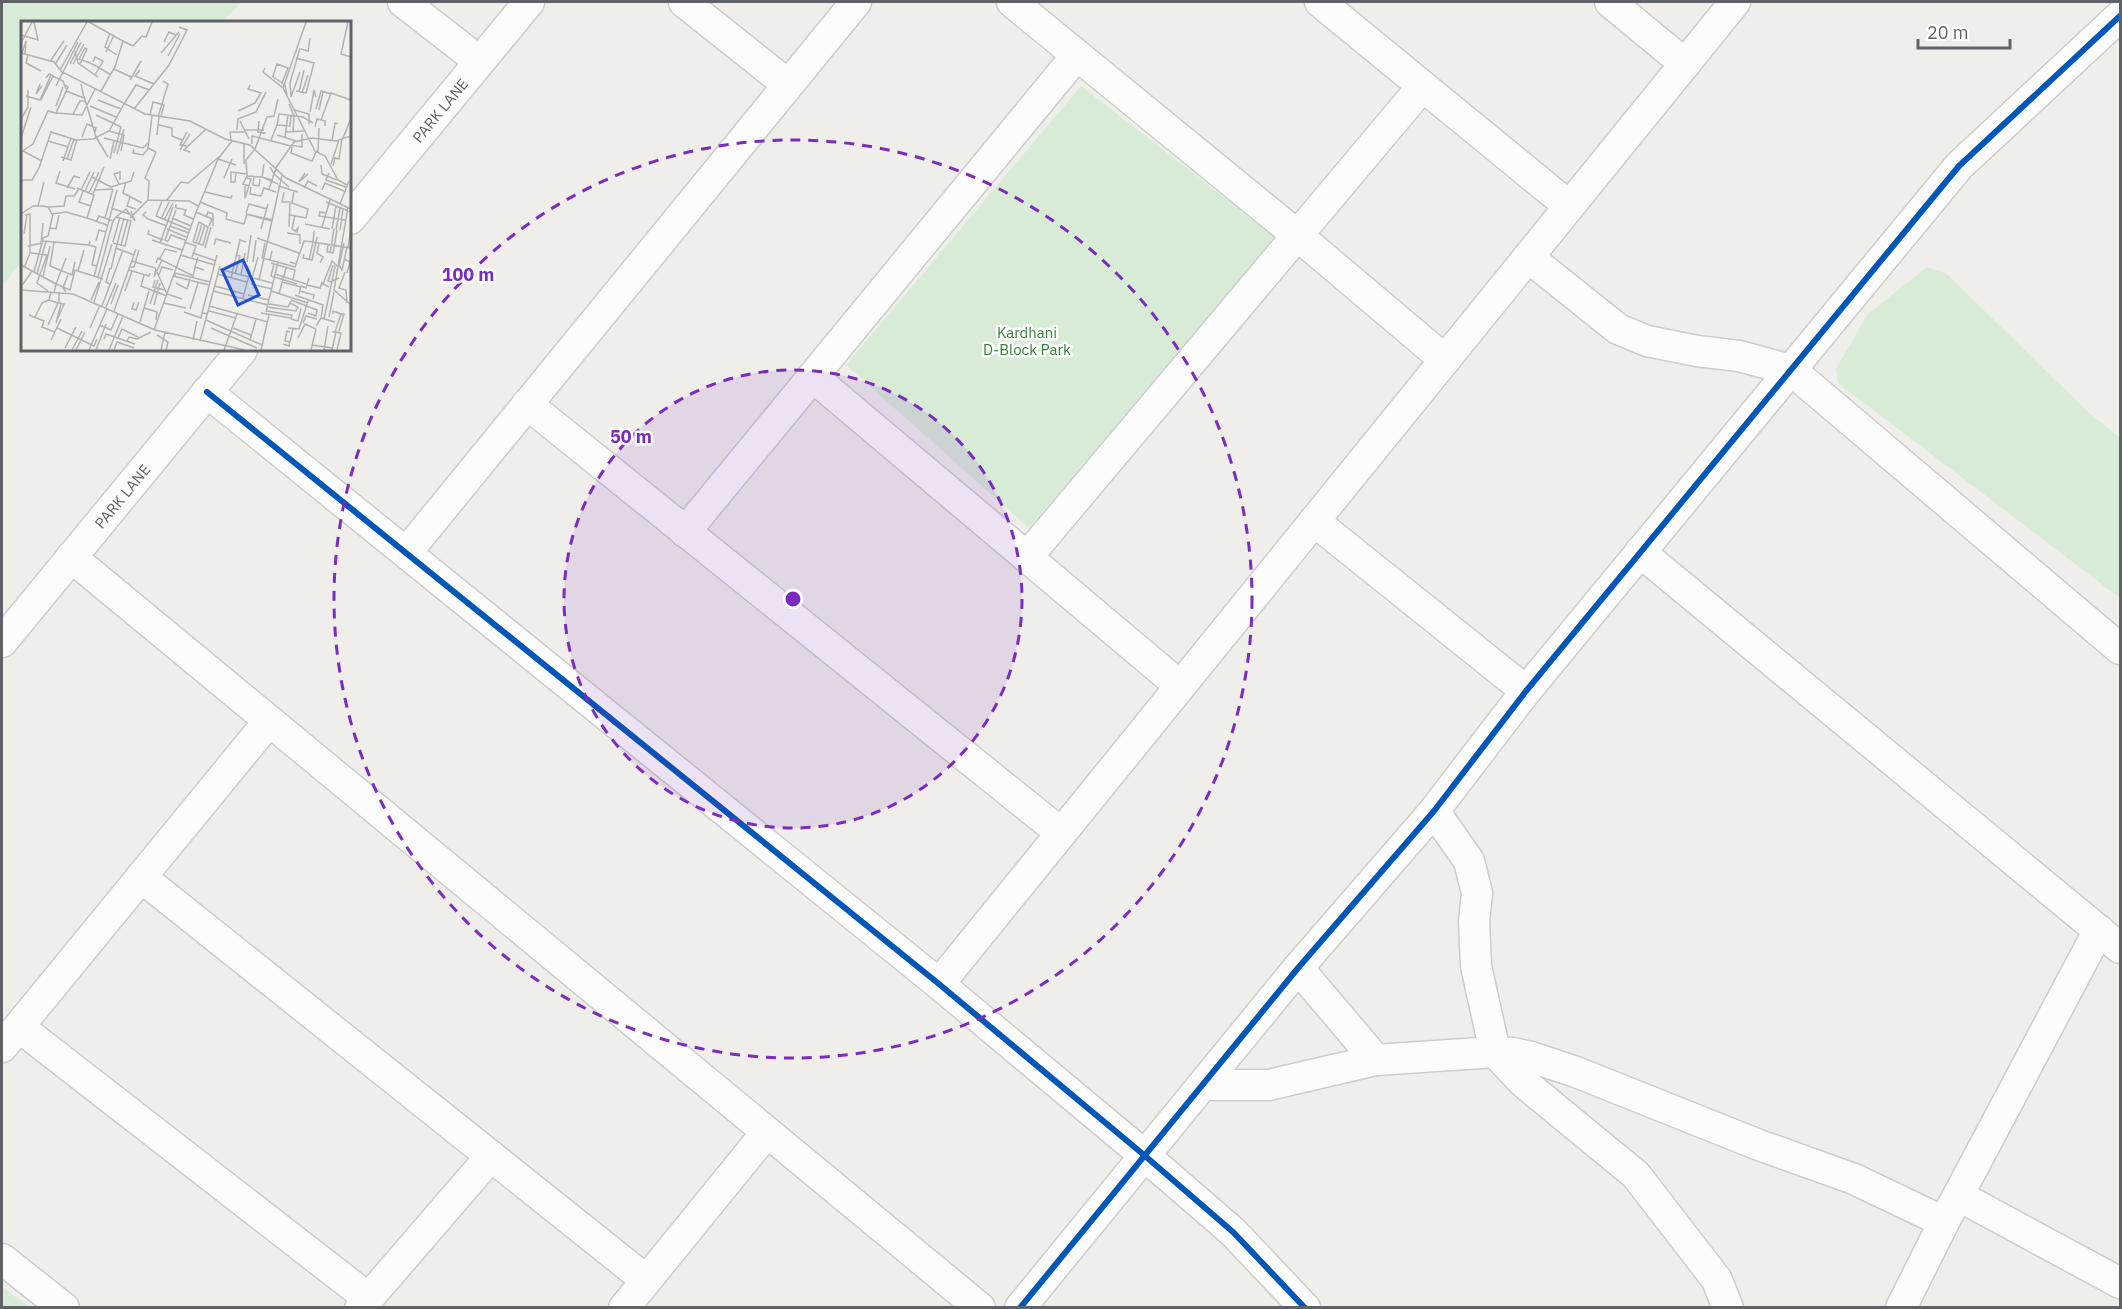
<svg xmlns="http://www.w3.org/2000/svg" width="2122" height="1309" font-family="'IBM Plex Sans',sans-serif">
	<style>
		.green { fill: #d8ebd6 }
		.lines { fill: none; stroke-linecap: round; stroke-linejoin: round }
		.minor-casing { stroke: #cbcccc; stroke-width: 33 }
		.minor { stroke: #fdfcfc; stroke-width: 30 }
		.cycleway-casing { stroke: #fff; stroke-width: 10 }
		.cycleway { stroke: #0057b8; stroke-width: 6 }
		.ring { fill: none; stroke: #7b2cbf; stroke-width: 3; stroke-dasharray: 10 8 }
		.labels { text-anchor: middle; dominant-baseline: central; stroke-width: 5; stroke-linejoin: round; paint-order: stroke }
		.street-label { font-size: 15px; fill: #5f6368; stroke: #fff }
		.park-label { font-size: 15px; fill: #348238; stroke: #fff }
		.inset-road { fill: none; stroke: #b1b2b2; stroke-width: 1.5 }
		.view { fill: #1d4ed8; fill-opacity: 0.15; stroke: #1d4ed8; stroke-width: 3 }
		.inset-edge { fill: none; stroke: #5f6368; stroke-width: 3 }
		.centre { fill: #7b2cbf; stroke: #fff; stroke-width: 3 }
		.ring-label { font-size: 18px; text-anchor: middle; font-weight: bold; fill: #7b2cbf; stroke: #fff; stroke-width: 5; stroke-linejoin: round; paint-order: stroke }
	</style>
	<rect width="100%" height="100%" fill="#efeeea"/>
	<g class="green">
		<polygon points="2,2 241,2 223,22 22,22 22,261 2,286"/>
		<polygon points="1081,86 1275,237 1029,528 846,365"/>
		<polygon points="1927,267 1947,274 2088,412 2120,438 2120,598 1838,383 1836,369 1867,315"/>
		<polygon points="2,1287 29,1307 2,1307"/>
	</g>
	<g class="lines">
		<defs>
			<g id="minor">
				<polyline points="403,2 479,61"/>
				<polyline points="684,2 787,84"/>
				<polyline points="1012,2 1297,235 1445,360"/>
				<polyline points="1320,2 1569,206"/>
				<polyline points="1610,2 1685,64"/>
				<path id="s1" d="M350,219L529,2"/>
				<polyline points="1528,257 1618,329 1647,341 1697,351 1739,356 1791,370 2120,649"/>
				<polyline points="813,377 1180,686"/>
				<polyline points="207,392 939,984 1144,1155 1233,1232 1305,1308"/>
				<polyline points="527,404 1061,833"/>
				<polyline points="1314,521 1526,691"/>
				<polyline points="685,532 1077,55"/>
				<polyline points="1640,552 2120,948"/>
				<polyline points="406,553 856,2"/>
				<polyline points="71,557 980,1308"/>
				<polyline points="1027,557 1422,87"/>
				<path id="s2" d="M2,642L242,350"/>
				<polyline points="1434,811 1469,861 1477,893 1474,921 1476,966 1495,1052 1513,1053 1531,1057 1576,1072 1759,1145 1854,1179 1944,1222 2099,930"/>
				<polyline points="141,877 646,1280"/>
				<polyline points="1298,968 1376,1060"/>
				<polyline points="939,984 1735,2"/>
				<polyline points="19,1027 368,1298"/>
				<polyline points="2,1047 269,721"/>
				<polyline points="1204,1085 1269,1085 1376,1060 1495,1052 1523,1082 1636,1175 1717,1280 1728,1308"/>
				<polyline points="1959,1196 2120,1283"/>
				<polyline points="2,1259 64,1308"/>
				<polyline points="360,1308 491,1156"/>
				<polyline points="624,1308 767,1132"/>
				<polyline points="1020,1308 1298,968 1434,811 1526,691 1959,166 2120,16"/>
				<polyline points="1901,1308 1944,1222"/>
			</g>
		</defs>
		<use href="#minor" class="minor-casing"/>
		<use href="#minor" class="minor"/>
		<defs>
			<g id="cycleway">
				<polyline points="207,392 939,984 1144,1155 1233,1232 1305,1308"/>
				<polyline points="1020,1308 1298,968 1434,811 1526,691 1959,166 2120,16"/>
			</g>
		</defs>
		<use href="#cycleway" class="cycleway-casing"/>
		<use href="#cycleway" class="cycleway"/>
	</g>
	<circle cx="793" cy="599" r="229" fill="#7b2cbf" fill-opacity=".12"/>
	<g class="ring">
		<circle cx="793" cy="599" r="229"/>
		<circle cx="793" cy="599" r="459"/>
	</g>
	<g class="labels">
		<g class="street-label">
			<text stroke="none"><textPath href="#s1" startOffset="141">PARK LANE</textPath></text>
			<text stroke="none"><textPath href="#s2" startOffset="189">PARK LANE</textPath></text>
		</g>
		<g class="park-label">
			<text x="1027" y="332">Kardhani<tspan x="1027" dy="17">D-Block Park</tspan></text>
		</g>
	</g>
	<g transform="translate(21 21)">
		<rect width="330" height="330" fill="#efeeea"/>
		<path class="inset-road" d="M68,1L102,20L94,46L80,70M327,1L320,33L330,36M89,12L84,26L96,34M0,14L17,19L13,1M102,20L112,25L121,15L125,16L131,1M143,21L148,11L155,14M0,22L11,1M280,28L287,30L289,17M54,30L57,42L77,56M85,31L93,14M0,32L33,41L41,51L124,93L169,100L204,118L229,124L265,157L330,188M1,32L5,20L4,33M140,32L158,11M7,34L5,42L20,50M147,35L159,13M30,39L43,20M72,41L74,36L82,40L74,54M35,42L46,24M49,43L60,21M52,43L63,23M59,43L61,39L66,28L64,27L58,38L61,39L66,41H67L77,46L90,54M244,47L242,51L262,67L294,130L304,135L317,159L326,164M93,48L110,56M39,49L66,1M119,49L114,55L133,63M251,55L264,64L266,74M252,55L256,43L267,47L261,62M25,57L28,53L42,60L45,68M109,59L120,40M19,63L15,73L21,65M229,64L227,68L240,72L234,82M35,65L57,21M262,67L285,1M45,70L63,77L60,63M275,70L285,72L293,42L275,37M278,71L283,49M281,72L287,54M5,75L19,79L30,54M63,75L75,116M270,76L269,62L279,27M270,76L279,51M20,79L32,55M77,79L100,88M103,83L115,64L129,69M268,83L273,95L272,111M35,85L42,66M69,85L95,96M113,88L148,44L166,9L158,6M295,88L300,70L310,73M274,89L288,93V103M298,89L302,71M217,90L234,82M289,91L293,69L295,76M35,92L61,94L74,68M52,93L59,80H64M75,94L92,102M129,94L132,81L143,84L140,96M137,96L147,63L142,60M0,98L7,86V69M300,99L310,72L330,79M219,100L228,118M238,100L237,111L245,112M92,102L100,106L93,132M138,104L151,107V115L161,119M256,104L258,93L282,96L292,102M294,106L296,98L304,100V105M216,109L217,98L235,91L245,71M223,109H243M88,110L103,114L100,130M264,111L283,110M136,114L138,96M256,114L275,120M61,116L66,103L75,107L74,111M75,116L87,136M264,116L267,94M0,117L10,86M83,117L122,127L127,122M322,117L330,97M250,119L256,104L269,105L270,95M27,120L47,126M210,120L209,111H225M311,120L314,102L317,103M231,123V115L270,125M270,124L281,126V113M166,125L159,124L166,111M271,126L270,132L291,140L295,131M113,128L112,132L122,134L127,128M234,128L246,96L253,95L257,78M234,128L225,139L226,155L241,156L243,143M159,129L169,113M2,130L21,140M0,131L12,123L27,90L35,92L47,66L43,63M169,131L163,129L185,108M297,131L298,107M96,133L103,108M40,136L50,139L56,118M46,138L53,118M89,138L93,120M197,138L215,144M42,140L50,117M223,143V122M310,143L318,119M300,144L301,153L316,159M312,145L314,137L318,138L321,118M254,148L273,121L291,117L315,120L330,115M255,148L253,153L268,166M39,150L35,162L54,168M215,152L214,161H210V151L226,153M284,152L278,161L287,153M308,152L305,159L325,166M233,155L232,164L238,165L239,158M71,156L90,166M203,157L211,138M225,157L230,158L228,165L222,163L226,155M251,159L241,156L257,163M105,161L102,172L121,182M0,162L2,159H11L18,147L30,111L55,119L72,118L88,110L103,83M98,163L93,153L99,151V159M224,165V177L228,165M257,165L277,171M90,166L110,160L113,151M230,166L229,173L240,175L243,167L255,171M46,167L53,155L59,157M56,167L73,174L66,197L86,204M283,167L287,160L296,165M248,168L253,153L249,146M60,169L69,151M74,169L92,168M301,169L304,162L323,170M62,170L58,181L70,185M64,170L73,151M184,171L210,177L211,174M263,171L261,181H269L268,206M68,172L78,151M72,173L83,146M109,176L106,185L115,188M127,179L128,160L124,157L135,131L127,127L131,95M141,180L135,195L169,209M145,180L160,161L167,162L199,135M179,181L206,192L205,198L223,203L226,193M305,181L330,191M155,183V187L165,189L163,194L172,198M319,183L328,160M17,185L23,161M27,186L43,185L45,175H53L58,168M327,186L313,269L330,284M90,187L108,193M125,191L122,194L127,198L146,205M175,191L191,198L188,205M225,192L228,183L246,188M304,192L299,191L298,195L324,199M0,193L12,185H21L27,186L31,193L45,191L66,197M269,194L285,197L287,188L271,182L273,170M274,194L271,208L276,211L277,207L274,210M95,196L105,188L114,200L110,190M185,196L187,191L192,193V205M84,197L92,168M109,197L127,179L168,180L177,185M151,197L170,205M140,198L148,181M143,199L152,182M92,200L95,196L110,200L104,225L92,222M251,200L225,193L252,199M75,201L78,195L92,200L77,256M284,203L309,208M149,205L168,212M301,206L309,179M29,207L35,208L38,194M146,208L165,216M240,208L247,183M311,208L315,185M128,209L127,213L142,219M315,209L319,187M319,209L322,188M293,210L292,221L330,227M266,212L279,214V223M3,213L6,193M236,217L278,232M131,219L161,229M22,220L68,224M69,220L68,224L75,226L71,244L76,245M75,220L78,209L85,211M147,220L150,214L164,219M33,221L29,245L51,254L54,241M92,221L99,196M147,221L144,219L155,189M163,221L175,225L171,236M172,221L182,224L187,206L178,201M172,221L178,201M139,222L152,186M175,222L181,203M244,222L241,237L249,239L251,230M298,222L296,232L302,236L299,242M20,223L22,202M178,223L184,204M100,224L107,198M193,224L195,218L210,222M307,224L306,231L312,232L316,209M7,225L21,222L22,217L27,215L32,193M95,227L103,197M95,227L113,234M184,227L190,206M327,227L330,205M10,232L26,234L16,262L27,270M172,232L195,240M309,232L313,208M283,233L282,237L291,239L296,216M159,234L194,244M177,236L174,246L183,249M45,237L35,263L49,269L54,249L82,258M323,238L329,241L326,252M138,239L144,228L156,231M249,239L274,246L275,243M111,240L134,247L146,273L161,278M226,241L230,214M232,241L235,219M269,241L275,243L283,220L292,221L288,239M135,242L137,237L172,255L174,247M250,242L274,249L272,258M253,243L250,255L276,263M0,244L35,263L33,272M318,244L321,249L326,226M314,245L311,260L318,257M318,245L323,222M109,246H113L118,229M3,247L9,232V193L4,194M89,247L85,261L89,263M90,248L95,227M198,248L251,262M108,249L128,255L129,252M135,249L133,256L141,239M57,250L63,229M13,251L21,222M324,251L318,267L325,269L326,282M16,253L25,220M196,253L226,261M214,253L219,235L215,234M254,253L285,263M123,254L120,265L146,275M138,254L141,246L152,249M220,254L224,232M152,255L188,264M154,255V252L189,261M22,256L29,225M73,256L96,169M210,257L219,219L225,221M231,257L237,236M134,259L132,266L144,269M238,259L261,154M261,261L280,266M310,261L307,260L312,244M155,262L166,268L169,258M230,263L251,268M286,264L299,267L301,261M194,265L223,273M0,266L11,250M308,266L302,263L311,240L316,245M0,269L52,273L134,309L224,329M104,270L111,250M192,270L247,284M250,270L287,282M279,270L293,274L292,278M45,271L42,267L47,254M258,273L265,247M278,273L280,265L285,267L288,257M227,274L248,279M274,274L302,284L300,297M222,277L229,251L226,244M70,279L78,261M270,279L296,289L295,295L287,292M73,281L91,223M113,281L111,288L115,289L118,281M143,282L165,287M90,283L97,264M129,283L137,259M248,283L267,286L270,280M133,284L139,262M81,285L102,229M188,285L247,301M85,286L95,262M246,286L275,290L277,286L269,282M123,287L136,291L135,299M169,288L177,262M93,290L115,228M188,290L215,297M163,291L180,297L181,292M245,291L257,241M240,292L270,297L271,294L246,290M187,293L181,292L196,234M8,294L23,300L21,306L34,311M14,296L21,282L28,279L30,271M308,296L313,271M270,298L277,300L280,287M303,298L311,260M36,299L43,283L38,282V272M185,299L241,324M119,301L128,270M35,302L40,283M282,302L285,295L296,298M27,304L37,282L28,279M79,304L90,309L97,293M295,305L300,297L314,301M36,307L73,325L76,318M69,307L79,284M190,307L236,327M212,307L230,314M267,307L278,308L287,280M133,309L174,194L197,138L211,120M318,310L323,293H320M311,311H314L320,293L312,290V293M136,314L147,321L145,329M97,317L101,308L117,316M277,317L284,303L295,308M83,318L85,313L114,323M30,319L40,298M172,319L176,300M229,319L235,298M106,320L108,316L116,318L130,311M179,320L199,245M269,321L264,320L266,310L269,311M262,323L268,325L272,308M291,324L311,327M44,327L55,306M51,329L61,310M55,329L64,311M68,329L86,288M75,329L85,303M88,329L102,295M93,329L96,321L113,327M140,329L144,311M203,329L216,293M240,329L248,294M290,329L295,308M303,329L307,305M311,329L315,311L320,312L316,329"/>
		<path class="view" d="M222,239L238,274L217,284L201,249Z"/>
		<rect width="330" height="330" class="inset-edge"/>
	</g>
	<circle cx="793" cy="599" r="9" class="centre"/>
	<g class="ring-label">
		<text x="468" y="281">100 m</text>
		<text x="631" y="443">50 m</text>
	</g>
	<rect width="2122" height="1309" fill="none" stroke="#5f6368" stroke-width="6"/>
	<path d="M1918 39v9h92v-9" fill="none" stroke="#5f6368" stroke-width="3"/>
	<text x="1927" y="39" font-size="18" fill="#5f6368" stroke="#ffffff" stroke-width="4.5" paint-order="stroke">20 m</text>
</svg>
